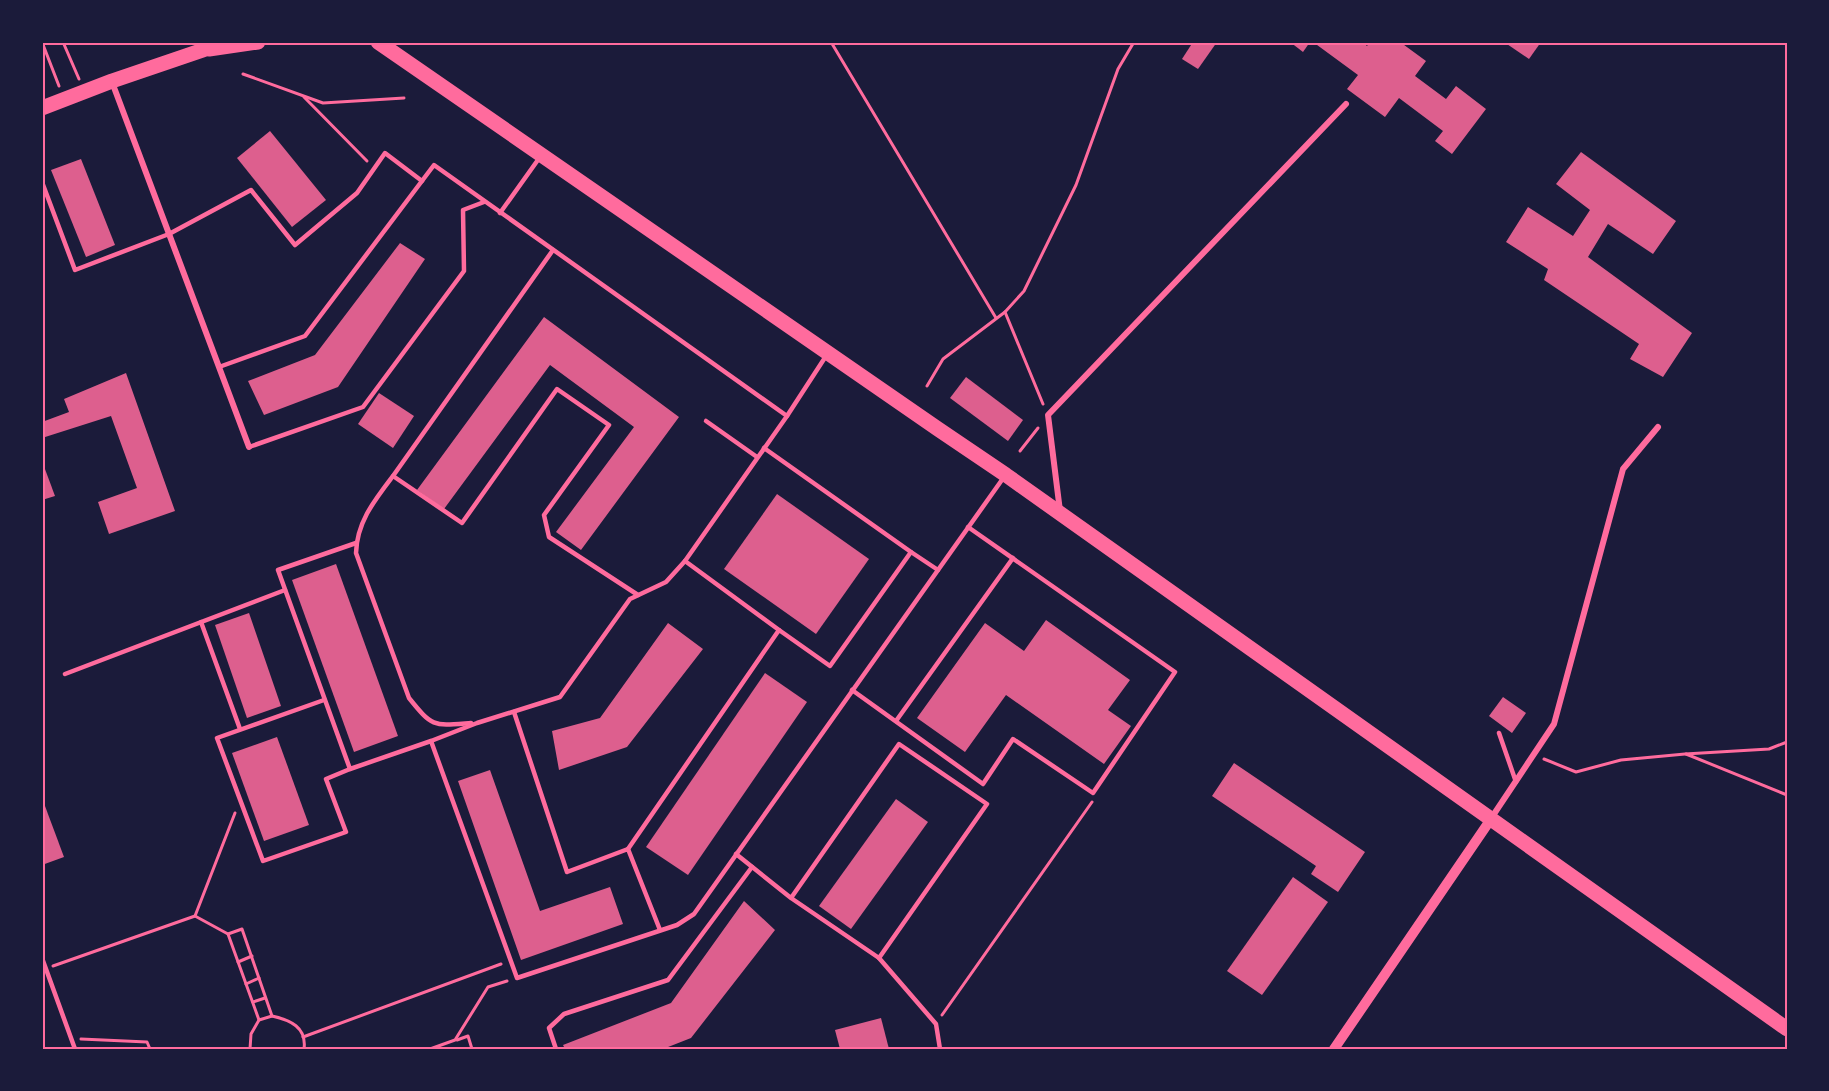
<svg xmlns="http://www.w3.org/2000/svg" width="1829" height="1091" font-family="'Golos Text',sans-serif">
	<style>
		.building { fill: #dd5f8e }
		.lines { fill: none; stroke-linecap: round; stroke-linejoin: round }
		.path { stroke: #ff6b9d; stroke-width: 3 }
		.service { stroke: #ff6b9d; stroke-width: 4.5 }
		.minor { stroke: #ff6b9d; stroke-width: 6 }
		.tertiary { stroke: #ff6b9d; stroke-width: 10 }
		.primary { stroke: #ff6b9d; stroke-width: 15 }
		.neatline { fill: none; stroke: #ff6b9d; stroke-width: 2 }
	</style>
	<rect width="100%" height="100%" fill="#1b1b3a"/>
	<g class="building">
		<polygon points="1193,42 1217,42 1198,69 1182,59"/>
		<polygon points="1290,42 1310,42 1303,52"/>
		<polygon points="1313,42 1362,42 1367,46 1370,42 1400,42 1426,61 1415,76 1446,99 1456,86 1486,109 1452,154 1435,141 1443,131 1399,98 1385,117 1347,89 1358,75"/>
		<polygon points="1504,42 1541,42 1529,59"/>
		<polygon points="270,131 326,200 292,227 237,158"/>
		<polygon points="1581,152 1676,221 1653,254 1608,224 1588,257 1692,333 1663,377 1630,359 1639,344 1544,280 1548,269 1506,242 1528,207 1573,236 1590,210 1556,184"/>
		<polygon points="81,159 115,245 86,257 51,170"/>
		<polygon points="400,243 425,259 338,387 264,415 248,381 315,355"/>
		<polygon points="544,317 679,417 581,550 556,532 634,427 550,365 444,509 417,490"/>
		<polygon points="126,373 175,511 109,534 98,502 137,488 111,416 42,438 42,422 69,412 64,399"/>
		<polygon points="966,377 1023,420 1008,441 950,398"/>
		<polygon points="379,393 414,416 393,448 358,424"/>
		<polygon points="42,461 55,496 42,500"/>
		<polygon points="777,494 869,559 816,634 724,569"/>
		<polygon points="336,564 398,736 354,752 292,580"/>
		<polygon points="249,613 281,706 247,718 215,625"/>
		<polygon points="1046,620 1130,680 1108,710 1131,726 1104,764 1006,695 965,752 917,718 985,623 1024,651"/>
		<polygon points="668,623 703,649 627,747 559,770 552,731 600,718"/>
		<polygon points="765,673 807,702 688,875 646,847"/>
		<polygon points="1503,697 1526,713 1512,733 1489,716"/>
		<polygon points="277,737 309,825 264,841 232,753"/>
		<polygon points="1234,763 1365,852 1338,892 1311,874 1316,866 1212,796"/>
		<polygon points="490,770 540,911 610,887 623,924 521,960 458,781"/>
		<polygon points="42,798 64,857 42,865"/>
		<polygon points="896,799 928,822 851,929 819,906"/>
		<polygon points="1293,877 1328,902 1262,995 1227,971"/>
		<polygon points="744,901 775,930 691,1038 663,1049 565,1049 563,1045 671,1003"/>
		<polygon points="881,1018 889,1049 840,1049 835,1030"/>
	</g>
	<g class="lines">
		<g class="path">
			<polyline points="42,42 59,86"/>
			<polyline points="63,42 79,79"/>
			<polyline points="831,42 996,318"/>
			<polyline points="243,74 323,103 404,98"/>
			<polyline points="304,97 367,161"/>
			<polyline points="1005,312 1043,404"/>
			<polyline points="927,386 943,359 1005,312 1024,291 1076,185 1118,69 1134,42"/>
			<polyline points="1020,451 1038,428"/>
			<polyline points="1686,754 1787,795"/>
			<polyline points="1544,759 1576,772 1621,760 1685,754 1769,749 1787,742"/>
			<polyline points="195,916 228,934 259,1020"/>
			<polyline points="228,934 242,929 272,1016 259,1020 251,1034 250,1049"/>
			<polyline points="238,962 252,956"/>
			<polyline points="53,966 195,916 235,813"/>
			<polyline points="246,984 259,978"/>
			<polyline points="253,1002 265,998"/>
			<polyline points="942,1015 1092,802"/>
			<path d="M272,1016C290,1020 307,1027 304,1049"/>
			<polyline points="303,1037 501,964"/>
			<polyline points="81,1039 147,1042 150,1049"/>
			<polyline points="457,1040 468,1036 472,1049"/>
			<polyline points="430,1049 455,1040 488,987 507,981"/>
		</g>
		<g class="service">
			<polyline points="42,182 75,270 169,234 251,190 295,245 357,193 385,153 422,181"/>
			<polyline points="500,213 540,157"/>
			<polyline points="219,367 305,336 434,165 787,416 826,356"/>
			<polyline points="787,416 685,561 666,582 630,599 560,697 477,723 431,741 517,978 677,925 694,914 1004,477"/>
			<polyline points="706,421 757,457"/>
			<polyline points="249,447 363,407 464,271 463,210 484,202"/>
			<polyline points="393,476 462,523 557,389 609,425 544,515 549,537 638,595"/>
			<polyline points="356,543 278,570 350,769 431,741"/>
			<polyline points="911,552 938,570"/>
			<polyline points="685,561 779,630"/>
			<polyline points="201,622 240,729"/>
			<polyline points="65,674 285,590"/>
			<polyline points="852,690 983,784 1013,739 1093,793 1175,672 968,527"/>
			<polyline points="324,700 217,738 263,861 346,832 326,779 350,769"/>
			<polyline points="514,712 567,872 628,849 660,930"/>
			<polyline points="896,721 1013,558"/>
			<path d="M471,723C434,726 433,728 409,698L356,553C357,522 374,501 393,476L553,250"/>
			<polyline points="1499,733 1516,782"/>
			<polyline points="628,849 779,630 830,666 911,552 764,448"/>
			<polyline points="736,854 791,898 899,744 987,804 879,958 791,898"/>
			<polyline points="42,958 75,1049"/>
			<polyline points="879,958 936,1024 940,1049"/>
			<polyline points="556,1049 549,1028 564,1014 668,980 752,867"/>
		</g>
		<g class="minor">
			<polyline points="112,82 249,447"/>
			<polyline points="1060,511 1048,415 1346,104"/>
			<polyline points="1492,817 1554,724 1623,469 1658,427"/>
		</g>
		<polyline class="tertiary" points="1334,1049 1491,819"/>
		<g class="primary">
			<polyline points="378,42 938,429 1006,475 1787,1029"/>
			<polyline points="209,49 258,42"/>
			<polyline points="42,108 112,81 203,50 218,42"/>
		</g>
	</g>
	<rect width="1829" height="1091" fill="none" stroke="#1b1b3a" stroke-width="87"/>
	<rect x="44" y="44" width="1742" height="1004" class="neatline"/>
</svg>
